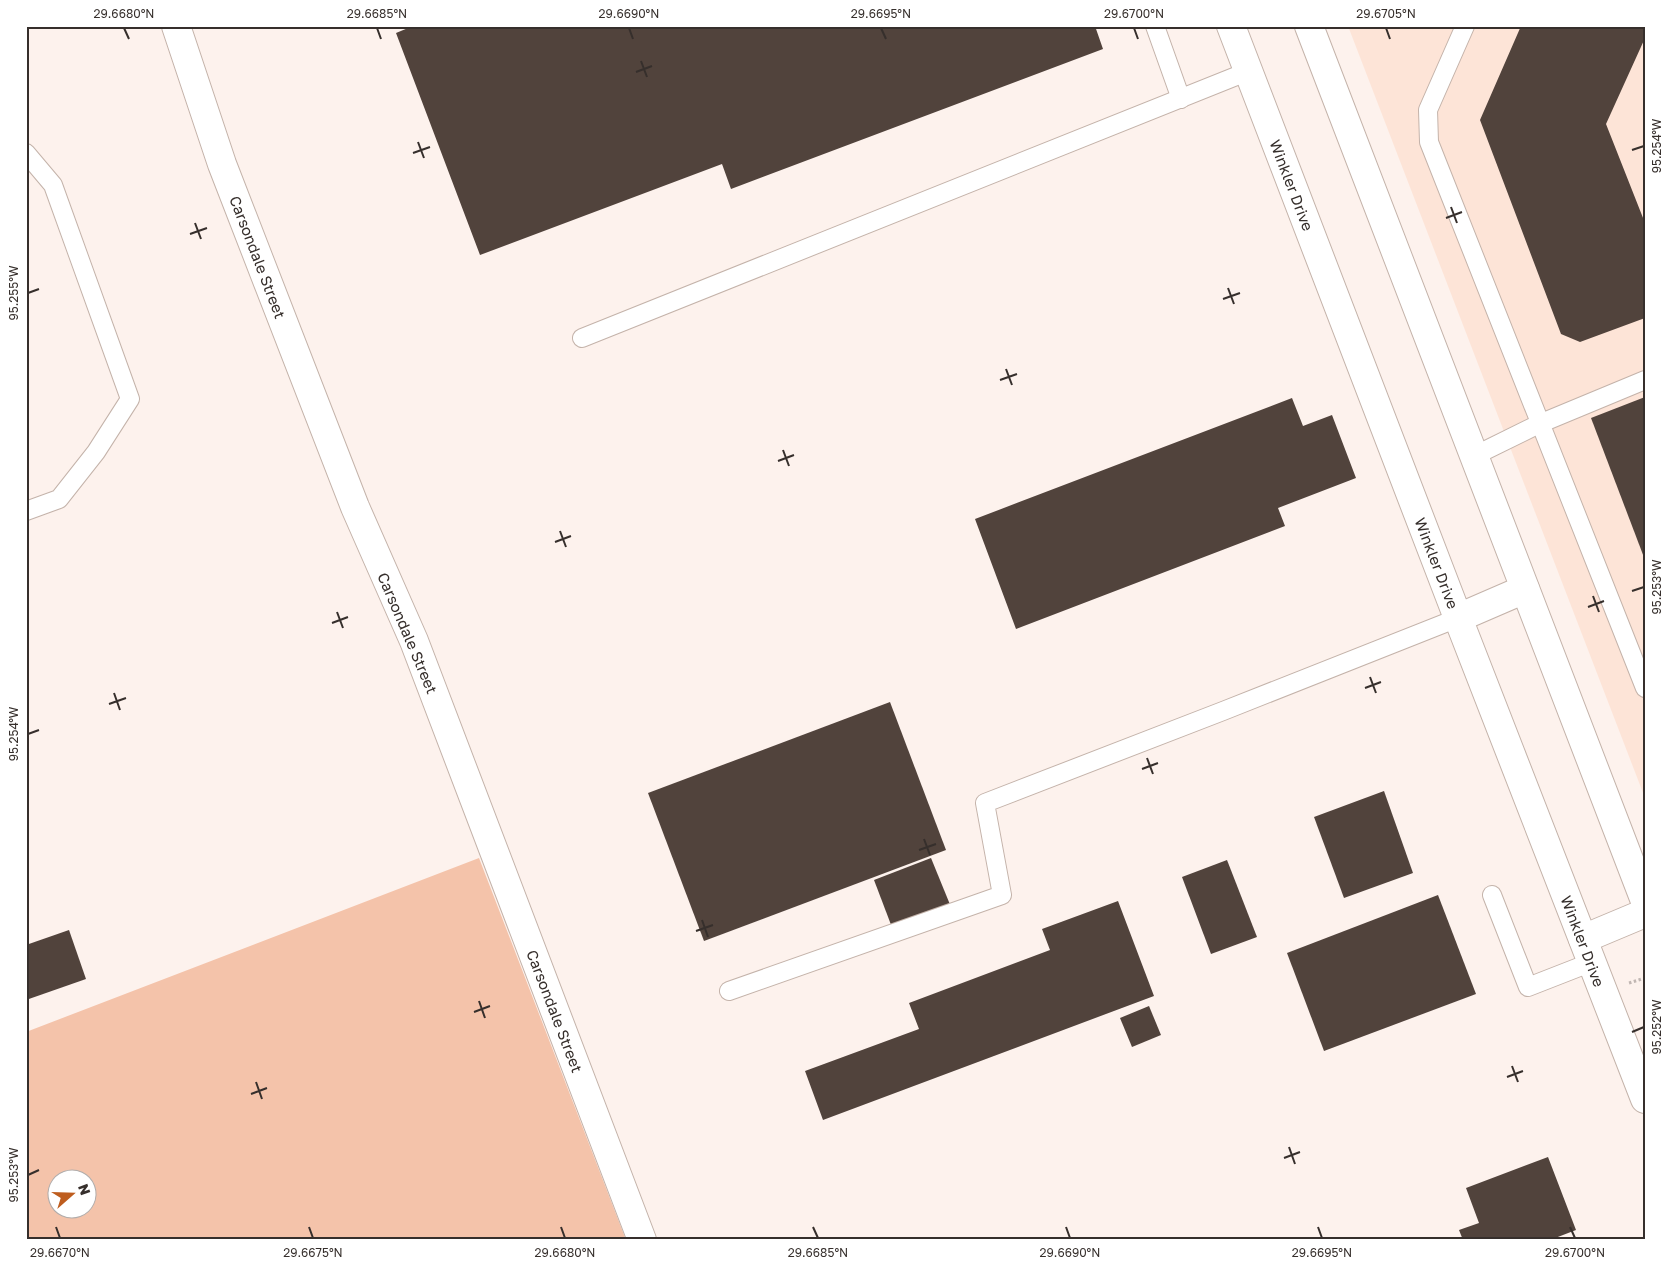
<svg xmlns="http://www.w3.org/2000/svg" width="1671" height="1266" font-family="'Golos Text',sans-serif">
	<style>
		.built { fill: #fde4d7 }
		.green { fill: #f4c3aa; fill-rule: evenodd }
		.building { fill: #51433c }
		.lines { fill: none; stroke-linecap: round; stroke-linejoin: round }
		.service-casing { stroke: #c4b3aa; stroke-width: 20 }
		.minor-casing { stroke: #c4b3aa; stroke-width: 30 }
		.primary-casing { stroke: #c4b3aa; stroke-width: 30 }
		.path { stroke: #c1b7b3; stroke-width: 3; stroke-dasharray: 2.5 2.5; stroke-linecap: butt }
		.service { stroke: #fff; stroke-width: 18 }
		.minor { stroke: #fff; stroke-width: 28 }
		.primary { stroke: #fff; stroke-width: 28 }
		.ticks { fill: none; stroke: #362f2c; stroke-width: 2 }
		.labels { text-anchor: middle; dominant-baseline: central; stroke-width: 5; stroke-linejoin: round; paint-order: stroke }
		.street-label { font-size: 15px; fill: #362f2c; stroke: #fff }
		.neatline { fill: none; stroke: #362f2c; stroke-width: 2 }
		.ticks-label { font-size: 12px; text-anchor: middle; fill: #362f2c }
	</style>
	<rect width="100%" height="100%" fill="#fdf2ed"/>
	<polygon class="built" points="1348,26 1645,26 1645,798"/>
	<path class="green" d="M479,858L626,1240H26V1032ZM58,1178H88V1208H58Z"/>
	<g class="building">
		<polygon points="413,26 1095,26 1103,49 731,189 722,164 480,255 396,33"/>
		<polygon points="1521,26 1645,26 1645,38 1606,124 1645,223 1645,318 1580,342 1561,334 1480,120"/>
		<polygon points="1645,397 1645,560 1591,418"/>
		<polygon points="1292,398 1303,426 1332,415 1356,478 1278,508 1285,526 1016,629 975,519"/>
		<polygon points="890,702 946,850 704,941 648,793"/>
		<polygon points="1384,791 1413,873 1344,898 1314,817"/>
		<polygon points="931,858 951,907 893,930 874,880"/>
		<polygon points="1227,860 1257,937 1211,954 1182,877"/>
		<polygon points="1438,895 1476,994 1324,1051 1287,953"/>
		<polygon points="1118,901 1154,996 823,1120 805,1071 919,1029 909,1003 1050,950 1042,929"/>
		<polygon points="69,930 86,979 26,1000 26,945"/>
		<polygon points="1149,1006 1161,1035 1132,1047 1120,1018"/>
		<polygon points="1548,1157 1576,1230 1550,1240 1463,1240 1459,1230 1479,1223 1466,1188"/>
	</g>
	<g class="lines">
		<defs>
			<g id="service">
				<polyline points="1155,26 1181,99"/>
				<polyline points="1465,26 1428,110 1429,142 1645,688"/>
				<polyline points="26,153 53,185 130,399 96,452 59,499 26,511"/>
				<polyline points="582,338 1249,71"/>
				<polyline points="1474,456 1539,424 1645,380"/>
				<polyline points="1492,895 1528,987 1592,962"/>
				<polyline points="729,991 1002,895 985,803 1223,711 1458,618"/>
			</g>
			<g id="minor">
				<polyline points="176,26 222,164 355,507 414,641 642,1240"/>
				<polyline points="1583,939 1645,913"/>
			</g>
			<g id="primary">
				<polyline points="1231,26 1458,618 1645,1099"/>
				<polyline points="1309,26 1645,901"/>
				<polyline points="1458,618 1525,589"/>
			</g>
		</defs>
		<use href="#service" class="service-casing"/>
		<use href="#minor" class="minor-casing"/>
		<use href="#primary" class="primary-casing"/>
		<polyline class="path" points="1629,983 1645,978"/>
		<use href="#service" class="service"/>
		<use href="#minor" class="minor"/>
		<use href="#primary" class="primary"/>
	</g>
	<path class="ticks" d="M124,28L129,39M377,28L381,39M629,28L633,39M881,28L886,39M1134,28L1138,39M1386,28L1390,39M641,61L647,77M636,72L652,66M418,142L424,158M1632,150L1644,146M413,153L430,147M1451,207L1457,223M1446,218L1462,212M195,223L201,239M190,234L207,228M1228,288L1234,304M28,293L39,289M1223,299L1240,293M1006,369L1012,385M1000,380L1017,374M783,450L789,466M778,461L794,455M560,531L566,547M555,542L571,536M1632,591L1644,587M1593,596L1599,612M1588,607L1604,601M337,612L343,628M332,623L348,617M1370,677L1376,693M1365,688L1381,682M114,693L120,710M109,704L126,698M28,734L39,730M1147,758L1153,774M1142,769L1158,763M924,839L930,855M919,850L936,844M702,920L708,937M696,931L713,925M479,1001L485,1018M474,1012L490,1006M1632,1032L1644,1027M1512,1066L1518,1082M1507,1077L1523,1071M256,1082L262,1099M251,1094L267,1088M1289,1147L1295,1164M1284,1158L1300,1152M28,1175L39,1170M56,1227L60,1238M309,1227L313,1238M561,1227L565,1238M813,1227L818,1238M1066,1227L1070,1238M1318,1227L1322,1238M1570,1227L1575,1238"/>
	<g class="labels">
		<g class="street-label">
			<text transform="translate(1292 185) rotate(69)">Winkler Drive</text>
			<text transform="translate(258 257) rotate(69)">Carsondale Street</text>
			<text transform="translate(1437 563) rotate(69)">Winkler Drive</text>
			<text transform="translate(408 633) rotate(67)">Carsondale Street</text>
			<text transform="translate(1583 941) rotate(69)">Winkler Drive</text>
			<text transform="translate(555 1011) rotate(69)">Carsondale Street</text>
		</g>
	</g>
	<rect width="1671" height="1266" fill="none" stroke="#ffffff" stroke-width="55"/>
	<g transform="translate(72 1194) rotate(70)"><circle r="24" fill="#ffffff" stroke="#afacab"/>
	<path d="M0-4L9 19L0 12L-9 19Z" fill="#be5d1e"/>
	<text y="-8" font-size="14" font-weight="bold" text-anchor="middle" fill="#362f2c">N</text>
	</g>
	<rect x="28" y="28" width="1616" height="1210" class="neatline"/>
	<g class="ticks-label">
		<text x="124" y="18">29.6680°N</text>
		<text x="377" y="18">29.6685°N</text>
		<text x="629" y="18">29.6690°N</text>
		<text x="881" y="18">29.6695°N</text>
		<text x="1134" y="18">29.6700°N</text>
		<text x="1386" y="18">29.6705°N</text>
		<text transform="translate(1657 146) rotate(-90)" y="4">95.254°W</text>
		<text transform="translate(14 293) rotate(-90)" y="4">95.255°W</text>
		<text transform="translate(1657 587) rotate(-90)" y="4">95.253°W</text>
		<text transform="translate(14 734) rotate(-90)" y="4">95.254°W</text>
		<text transform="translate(1657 1027) rotate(-90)" y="4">95.252°W</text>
		<text transform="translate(14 1175) rotate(-90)" y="4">95.253°W</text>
		<text x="60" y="1257">29.6670°N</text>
		<text x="313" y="1257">29.6675°N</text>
		<text x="565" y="1257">29.6680°N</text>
		<text x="818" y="1257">29.6685°N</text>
		<text x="1070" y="1257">29.6690°N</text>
		<text x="1322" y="1257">29.6695°N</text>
		<text x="1575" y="1257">29.6700°N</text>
	</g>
</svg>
